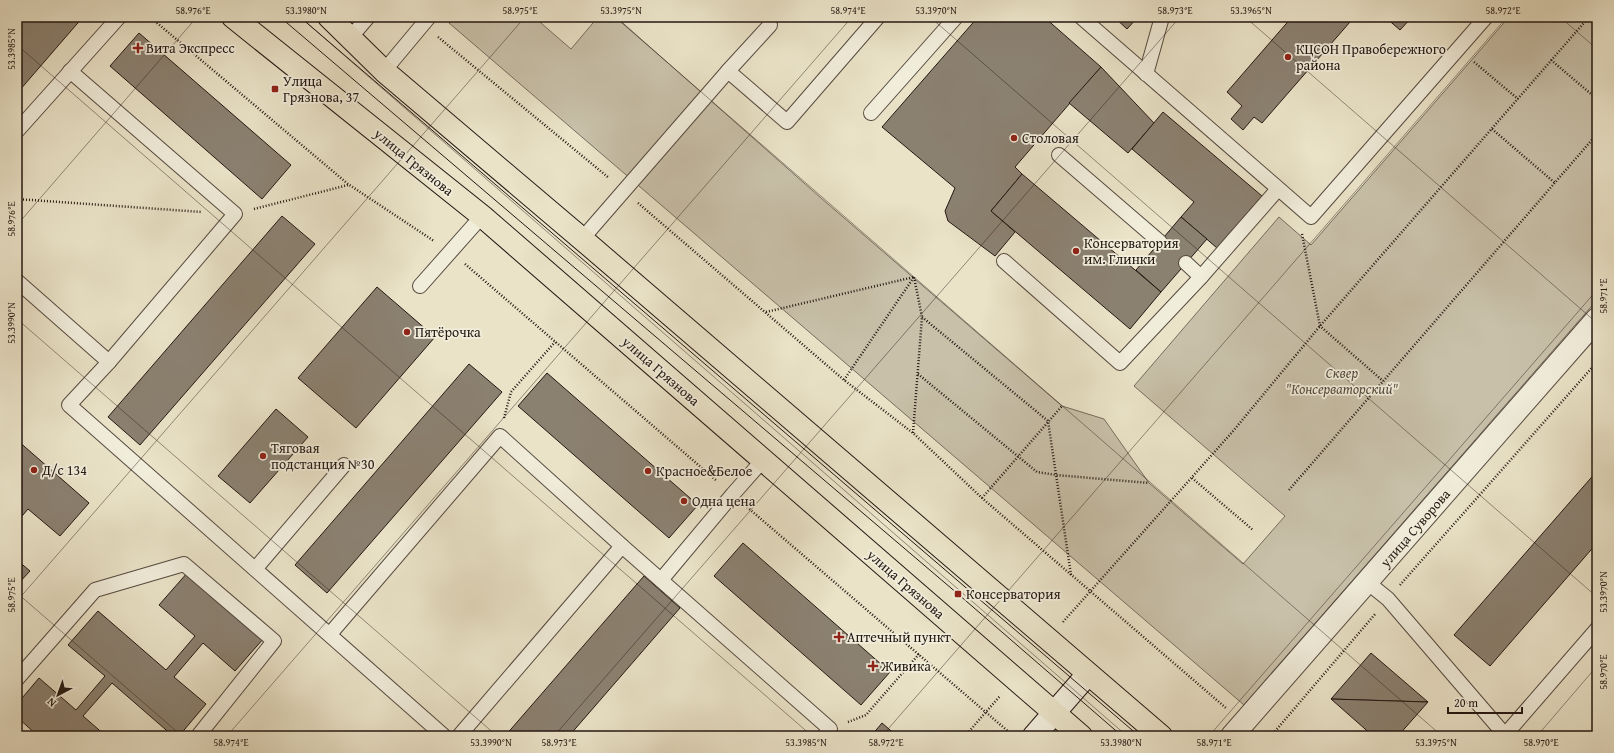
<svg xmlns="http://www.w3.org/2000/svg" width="1614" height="753" font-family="'Gentium Book Plus',serif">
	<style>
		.green { fill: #c8c0a9; stroke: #766c5e }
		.building { fill: #8b8171; stroke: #241712 }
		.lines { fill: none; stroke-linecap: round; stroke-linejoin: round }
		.service-casing { stroke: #564a40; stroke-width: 16 }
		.tertiary-casing { stroke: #564a40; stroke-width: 24 }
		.secondary-casing { stroke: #241712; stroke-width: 24 }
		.primary-casing { stroke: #241712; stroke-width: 24 }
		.path { stroke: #241712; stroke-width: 2.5; stroke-dasharray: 1 2; stroke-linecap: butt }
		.service { stroke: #f1eddb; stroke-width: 14 }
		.tertiary { stroke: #f1eddb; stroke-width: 22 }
		.secondary { stroke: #f1eddb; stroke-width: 22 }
		.primary { stroke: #eae3c8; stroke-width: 22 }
		.tram { stroke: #241712; stroke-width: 1 }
		.ticks { fill: none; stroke: #241712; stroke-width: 1; stroke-opacity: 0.45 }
		.poi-dot { fill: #8f2418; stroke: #f1eddb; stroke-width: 1.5 }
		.labels { text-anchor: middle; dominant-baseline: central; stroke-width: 3.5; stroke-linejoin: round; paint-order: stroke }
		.poi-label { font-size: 14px; fill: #241712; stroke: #f1eddb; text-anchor: start }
		.street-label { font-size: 14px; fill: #241712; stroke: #f1eddb }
		.park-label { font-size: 14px; font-style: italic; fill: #554a3f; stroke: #f1eddb }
		.neatline { fill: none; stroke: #241712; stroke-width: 1.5 }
		.ticks-label { font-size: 10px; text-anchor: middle; fill: #241712 }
	</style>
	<rect width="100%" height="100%" fill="#eae3c8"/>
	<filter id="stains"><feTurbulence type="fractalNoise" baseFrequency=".005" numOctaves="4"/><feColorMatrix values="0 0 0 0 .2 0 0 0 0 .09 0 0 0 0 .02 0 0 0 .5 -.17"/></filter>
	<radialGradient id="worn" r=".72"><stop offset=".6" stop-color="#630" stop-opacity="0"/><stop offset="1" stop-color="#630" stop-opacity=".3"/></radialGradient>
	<polygon class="green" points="453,17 534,17 571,49 598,17 616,17 821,198 1062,406 1104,419 1149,483 1243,564 1285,516 1134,386 1279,217 1311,245 1509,17 1597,17 1597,300 1244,705 449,23"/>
	<g class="building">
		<polygon points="17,17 83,17 19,91 17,90"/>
		<polygon points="978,17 989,17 990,19 992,17 1044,17 1101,67 1015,167 1022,174 991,211 1015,232 995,256 948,221 945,211 955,188 882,127"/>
		<polygon points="1114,17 1138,17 1127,29"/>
		<polygon points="1292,17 1348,17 1347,19 1350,22 1262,123 1254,117 1243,130 1231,119 1242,106 1227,92"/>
		<polygon points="1385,17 1412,17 1400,30"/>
		<polygon points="139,33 291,165 262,199 110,66"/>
		<polygon points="1101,67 1154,123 1128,153 1069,103"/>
		<polygon points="1163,112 1262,196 1217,248 1181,217 1194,202 1132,149"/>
		<polygon points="1022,174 1161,292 1130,329 991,211"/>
		<polygon points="282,216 315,244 140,445 108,417"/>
		<polygon points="1181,217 1207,239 1161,292 1136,270"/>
		<polygon points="377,287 435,337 356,428 298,378"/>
		<polygon points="469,364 502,392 327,593 295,565"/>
		<polygon points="547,373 698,505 669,538 518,406"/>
		<polygon points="276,409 308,437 250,503 218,476"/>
		<polygon points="17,440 89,503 60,536 28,509 17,522 17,505 20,502 17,499"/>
		<polygon points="1597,471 1597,543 1490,666 1454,635"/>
		<polygon points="743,543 890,672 861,705 714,576"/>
		<polygon points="17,560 30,571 17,585"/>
		<polygon points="188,572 264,638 235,671 203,643 174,677 206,704 179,736 173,736 112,683 83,716 106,736 38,736 17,717 17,704 39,678 76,710 105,676 68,645 98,611 166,670 195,636 159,605"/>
		<polygon points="644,576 680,608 569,736 505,736"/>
		<polygon points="1371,653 1428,702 1331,699"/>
		<polygon points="1331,699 1428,702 1398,736 1373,736"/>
		<polygon points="882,723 897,736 871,736"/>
	</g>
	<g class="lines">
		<defs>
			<g id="service">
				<polyline points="1081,17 1311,217 1486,17"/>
				<polyline points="350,38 368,17"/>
				<polyline points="70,71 235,214 109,362 69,405 444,736"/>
				<polyline points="384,71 429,17"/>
				<polyline points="728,71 770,25"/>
				<polyline points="1146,74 1162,17"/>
				<polyline points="871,113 956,17"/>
				<polyline points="17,131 119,17"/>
				<polyline points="1059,155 1160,242"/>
				<polyline points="582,239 728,71 787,122 878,17"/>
				<polyline points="1004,261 1120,363 1201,277 1278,189"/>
				<polyline points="1186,263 1201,277"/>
				<polyline points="17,281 109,362"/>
				<polyline points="420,286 482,216"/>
				<polyline points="256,568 344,465"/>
				<polyline points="661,580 733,494 763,460"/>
				<polyline points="1367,582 1388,599 1505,735 1597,629"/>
				<polyline points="330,634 500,436 622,546"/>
				<polyline points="17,679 95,590 184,564 274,641 198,736"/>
				<polyline points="459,736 622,546 830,729 824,736"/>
			</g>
			<polyline id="tertiary" points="1232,736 1597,319"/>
			<polyline id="secondary" points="1034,736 1088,674"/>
			<g id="primary">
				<polyline points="233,17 482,216 1081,736"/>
				<polyline points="329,17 384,71 582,239 1161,736"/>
			</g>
		</defs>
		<use href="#service" class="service-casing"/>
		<use href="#tertiary" class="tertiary-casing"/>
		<use href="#secondary" class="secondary-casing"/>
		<use href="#primary" class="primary-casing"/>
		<g class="path">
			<polyline points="150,17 348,184 434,241"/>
			<polyline points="438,37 609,178"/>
			<polyline points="1551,60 1597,99"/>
			<polyline points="1474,62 1518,99"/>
			<polyline points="1492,129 1555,183"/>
			<polyline points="17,199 202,212"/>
			<polyline points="638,203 844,380 913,433 982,498 1226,708"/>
			<polyline points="254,209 348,185"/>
			<polyline points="1302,234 1320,326 1383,381"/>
			<polyline points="465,264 717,481"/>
			<polyline points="766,312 914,277"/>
			<polyline points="922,317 1048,421 1071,575"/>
			<polyline points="918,374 1037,472 1056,475 1149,483"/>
			<polyline points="844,380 914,277"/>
			<polyline points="504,418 511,392 555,342"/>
			<polyline points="913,433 922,317 914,277"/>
			<polyline points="1192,478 1253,530"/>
			<polyline points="1289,490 1597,134"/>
			<polyline points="982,498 1062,406"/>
			<polyline points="747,507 1010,733"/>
			<polyline points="1400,585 1597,362"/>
			<polyline points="1063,622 1234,430 1320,326 1589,17"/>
			<polyline points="848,722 866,715 919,654"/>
			<polyline points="965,736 1000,696"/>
			<polyline points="1271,736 1376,613"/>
		</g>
		<use href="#service" class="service"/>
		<use href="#tertiary" class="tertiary"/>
		<use href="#secondary" class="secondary"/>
		<use href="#primary" class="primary"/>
		<g class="tram">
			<polyline points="280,17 958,594 1122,736"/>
			<polyline points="300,17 1139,736"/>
		</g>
	</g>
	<path class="ticks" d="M300,17L1127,736M615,17L1442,736M930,17L1597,597M1245,17L1597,323M1560,17L1597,49M17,45L812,736M17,225L197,17M17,319L497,736M17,593L182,736M17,601L525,17M227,736L852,17M554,736L1180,17M882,736L1507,17M1209,736L1597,290M1537,736L1597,666"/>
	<g class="poi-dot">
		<path d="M136 42h4v4h4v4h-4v4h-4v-4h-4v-4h4z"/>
		<circle cx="1288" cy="57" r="4"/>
		<rect x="271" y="85" width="8" height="8" rx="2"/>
		<circle cx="1014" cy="138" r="4"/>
		<circle cx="1076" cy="251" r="4"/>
		<circle cx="407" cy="332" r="4"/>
		<circle cx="263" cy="456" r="4"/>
		<circle cx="34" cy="470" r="4"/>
		<circle cx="648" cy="471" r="4"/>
		<circle cx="684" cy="501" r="4"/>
		<rect x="954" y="590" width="8" height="8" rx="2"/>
		<path d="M837 631h4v4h4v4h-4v4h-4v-4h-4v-4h4z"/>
		<path d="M871 660h4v4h4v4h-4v4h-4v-4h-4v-4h4z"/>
	</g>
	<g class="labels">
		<g class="poi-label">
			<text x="146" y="48">Вита Экспресс</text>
			<text x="1296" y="49">КЦСОН Правобережного<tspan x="1296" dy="16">района</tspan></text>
			<text x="283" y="81">Улица<tspan x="283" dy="16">Грязнова, 37</tspan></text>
			<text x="1022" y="138">Столовая</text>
			<text x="1084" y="243">Консерватория<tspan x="1084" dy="16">им. Глинки</tspan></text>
			<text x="415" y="332">Пятёрочка</text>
			<text x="271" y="448">Тяговая<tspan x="271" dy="16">подстанция №30</tspan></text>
			<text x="42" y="470">Д/с 134</text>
			<text x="656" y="471">Красное&amp;Белое</text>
			<text x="692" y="501">Одна цена</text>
			<text x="966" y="594">Консерватория</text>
			<text x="847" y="637">Аптечный пункт</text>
			<text x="881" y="666">Живика</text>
		</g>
		<g class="street-label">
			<text transform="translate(414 162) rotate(39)">улица Грязнова</text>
			<text transform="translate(661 371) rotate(41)">улица Грязнова</text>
			<text transform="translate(1415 528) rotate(-49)">улица Суворова</text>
			<text transform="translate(906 584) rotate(41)">улица Грязнова</text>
		</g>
		<g class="park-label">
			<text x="1342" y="373">Сквер<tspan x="1342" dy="16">"Консерваторский"</tspan></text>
		</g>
	</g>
	<rect width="1614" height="753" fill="none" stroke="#eae3c8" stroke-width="44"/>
	<g transform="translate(58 695) rotate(221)" stroke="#f1eddb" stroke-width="3" paint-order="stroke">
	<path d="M0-3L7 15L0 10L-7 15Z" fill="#241712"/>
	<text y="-6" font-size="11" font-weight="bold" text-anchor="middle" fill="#241712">N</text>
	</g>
	<path d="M1448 707v6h74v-6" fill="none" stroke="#241712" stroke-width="2"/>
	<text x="1454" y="707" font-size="12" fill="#241712" stroke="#f1eddb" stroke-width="3" paint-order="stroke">20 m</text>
	<rect x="22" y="22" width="1570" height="709" class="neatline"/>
	<g class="ticks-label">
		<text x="193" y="14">58.976°E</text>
		<text x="306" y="14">53.3980°N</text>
		<text x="520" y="14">58.975°E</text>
		<text x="621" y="14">53.3975°N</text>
		<text x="848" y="14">58.974°E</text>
		<text x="936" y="14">53.3970°N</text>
		<text x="1175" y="14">58.973°E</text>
		<text x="1251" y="14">53.3965°N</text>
		<text x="1503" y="14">58.972°E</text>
		<text transform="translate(11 49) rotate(-90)" y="4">53.3985°N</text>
		<text transform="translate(11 219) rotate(-90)" y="4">58.976°E</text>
		<text transform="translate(1603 296) rotate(-90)" y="4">58.971°E</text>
		<text transform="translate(11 323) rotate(-90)" y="4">53.3990°N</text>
		<text transform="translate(1603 592) rotate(-90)" y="4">53.3970°N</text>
		<text transform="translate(11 595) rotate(-90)" y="4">58.975°E</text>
		<text transform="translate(1603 672) rotate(-90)" y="4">58.970°E</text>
		<text x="231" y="746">58.974°E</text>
		<text x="491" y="746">53.3990°N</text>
		<text x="559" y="746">58.973°E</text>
		<text x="806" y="746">53.3985°N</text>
		<text x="886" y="746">58.972°E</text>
		<text x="1121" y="746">53.3980°N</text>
		<text x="1214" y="746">58.971°E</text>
		<text x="1436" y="746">53.3975°N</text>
		<text x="1541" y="746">58.970°E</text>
	</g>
	<rect width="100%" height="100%" filter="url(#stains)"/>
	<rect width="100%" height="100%" fill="url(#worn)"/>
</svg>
